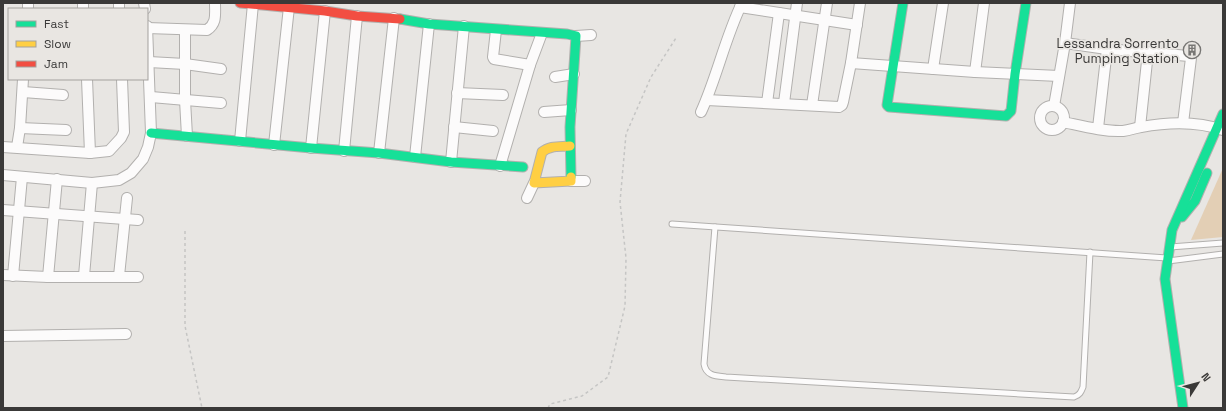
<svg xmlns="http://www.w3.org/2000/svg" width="1226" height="411" font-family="'Space Grotesk',sans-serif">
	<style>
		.green { fill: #e3cfb5 }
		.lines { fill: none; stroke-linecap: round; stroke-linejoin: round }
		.lane-casing { stroke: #b2b0ae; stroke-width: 7 }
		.street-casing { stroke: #b2b0ae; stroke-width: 12 }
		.fast-casing { stroke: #b2b0ae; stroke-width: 11 }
		.slow-casing { stroke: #b2b0ae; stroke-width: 11 }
		.jam-casing { stroke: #b2b0ae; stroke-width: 11 }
		.path { stroke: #c5c5c4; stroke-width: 1.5; stroke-dasharray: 3 3; stroke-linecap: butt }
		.lane { stroke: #fcfbfb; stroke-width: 5 }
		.street { stroke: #fcfbfb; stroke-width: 10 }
		.fast { stroke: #16e098; stroke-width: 9 }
		.slow { stroke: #ffcf43; stroke-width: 9 }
		.jam { stroke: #f24e42; stroke-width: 9 }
		.labels { text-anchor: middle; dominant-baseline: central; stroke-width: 3.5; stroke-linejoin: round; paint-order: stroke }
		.poi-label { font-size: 13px; fill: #3a3938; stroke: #e9e6e2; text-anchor: end }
	</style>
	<rect width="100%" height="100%" fill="#e8e6e3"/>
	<polygon class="green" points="1223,168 1223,237 1191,240"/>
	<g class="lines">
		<defs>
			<g id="lane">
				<polyline points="672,224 1167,258"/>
				<path d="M715,227L704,364C706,376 716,376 726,377L1074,397C1080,395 1081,392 1083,387L1090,252"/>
				<polyline points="1170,247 1223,243"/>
				<polyline points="1168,261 1223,254"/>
			</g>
			<g id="street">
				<polyline points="83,3 83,9"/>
				<polyline points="119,3 119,9"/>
				<polyline points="144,3 145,9"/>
				<polyline points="860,3 851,63 975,72 1059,76"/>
				<polyline points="740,7 857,25"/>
				<polyline points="28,9 28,3"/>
				<path d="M147,28L207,30C217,23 215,15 215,3"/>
				<polyline points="185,30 185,100 187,136"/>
				<polyline points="496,30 493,57 494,59 530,65"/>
				<polyline points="576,36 591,35"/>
				<polyline points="1065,43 1107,49 1189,56 1191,58 1183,123"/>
				<polyline points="149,62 185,64 221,69"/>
				<polyline points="933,69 943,3"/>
				<polyline points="975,72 984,3"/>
				<polyline points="555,77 574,74"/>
				<polyline points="87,79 90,153"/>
				<polyline points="23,92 63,95"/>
				<polyline points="457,93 503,95"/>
				<polyline points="151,97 221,103"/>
				<polyline points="707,100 839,107 842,105 843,102 851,63"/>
				<polyline points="767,103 779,13"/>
				<polyline points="784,103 797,3"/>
				<polyline points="812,105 827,3"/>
				<polyline points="1054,106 1065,43 1070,3"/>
				<circle cx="1052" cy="118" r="12"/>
				<polyline points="544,112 571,110"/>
				<path d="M701,112C717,77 725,38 742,3"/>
				<path d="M1063,122C1082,126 1104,132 1123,131C1130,130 1135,128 1141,127C1168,122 1197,121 1223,130"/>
				<polyline points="454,127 493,131"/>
				<polyline points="1140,127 1148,52"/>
				<polyline points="20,128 66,130"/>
				<polyline points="1098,128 1107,49"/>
				<polyline points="240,141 253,4"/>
				<polyline points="274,145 289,7"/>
				<polyline points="3,147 90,153 109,151 121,138 124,132 122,79"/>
				<polyline points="17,147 20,128 23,79"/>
				<polyline points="311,148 325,11"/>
				<polyline points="344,151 357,16"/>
				<polyline points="379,153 394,18"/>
				<polyline points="415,157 429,24"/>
				<polyline points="451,162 464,26"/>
				<polyline points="500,166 530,65 542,33"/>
				<polyline points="3,175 92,183 119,180 131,173 143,159 148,147 151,133 147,26"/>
				<polyline points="571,181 585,181"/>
				<polyline points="527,198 534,183"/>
				<polyline points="3,210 138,220"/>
				<polyline points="3,275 48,277 138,277"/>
				<polyline points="13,276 22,177"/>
				<polyline points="84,276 92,183"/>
				<polyline points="119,276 127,198"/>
				<polyline points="48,277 57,179"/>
				<polyline points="3,336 126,334"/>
			</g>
			<g id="fast">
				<polyline points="903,3 887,105 889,107 1006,116 1011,111 1015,74 1026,3"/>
				<polyline points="400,19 429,24 567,34 576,36 570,127 571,177"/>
				<polyline points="151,133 311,148 379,153 451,162 523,167"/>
				<polyline points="1182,217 1195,201 1207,173"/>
				<polyline points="1183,408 1165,279 1172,230 1223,114"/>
			</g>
			<path id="slow" d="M570,146C560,147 550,145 542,152L534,183L571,181V177"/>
			<polyline id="jam" points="240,3 325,11 357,16 400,19"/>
		</defs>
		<use href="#lane" class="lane-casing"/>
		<use href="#street" class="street-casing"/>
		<use href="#fast" class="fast-casing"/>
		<use href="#slow" class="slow-casing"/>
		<use href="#jam" class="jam-casing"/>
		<g class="path">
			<polyline points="185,231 185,326 202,408"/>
			<polyline points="548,408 550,404 582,396 608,377 625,306 626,258 620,202 626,134 651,77 676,38"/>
		</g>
		<use href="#lane" class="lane"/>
		<use href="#street" class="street"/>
		<use href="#fast" class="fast"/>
		<use href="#slow" class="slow"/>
		<use href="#jam" class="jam"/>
	</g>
	<defs>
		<symbol id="building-ring" viewBox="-11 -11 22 22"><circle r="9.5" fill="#e9e6e2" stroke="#777674" stroke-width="1.5"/><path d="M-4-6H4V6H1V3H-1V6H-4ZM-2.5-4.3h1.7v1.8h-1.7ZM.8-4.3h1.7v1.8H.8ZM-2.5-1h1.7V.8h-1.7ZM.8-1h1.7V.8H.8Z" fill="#777674"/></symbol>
	</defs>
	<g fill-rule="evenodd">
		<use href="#building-ring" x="1182" y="40" width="20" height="20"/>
	</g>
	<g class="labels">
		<g class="poi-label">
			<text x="1179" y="43">Lessandra Sorrento<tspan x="1179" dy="15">Pumping Station</tspan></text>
		</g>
	</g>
	<rect width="1226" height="411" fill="none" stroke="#3a3938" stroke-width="8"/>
	<rect x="8" y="8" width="140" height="72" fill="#e9e6e2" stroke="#a3a19e"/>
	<rect x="16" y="21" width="20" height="6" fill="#16e098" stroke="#a3a19e"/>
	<text x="44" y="28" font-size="12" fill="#3a3938">Fast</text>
	<rect x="16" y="41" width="20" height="6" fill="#ffcf43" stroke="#a3a19e"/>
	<text x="44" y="48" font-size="12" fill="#3a3938">Slow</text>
	<rect x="16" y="61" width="20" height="6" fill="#f24e42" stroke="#a3a19e"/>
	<text x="44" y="68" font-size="12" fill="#3a3938">Jam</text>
	<g transform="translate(1198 383) rotate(54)" stroke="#e9e6e2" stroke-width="3" paint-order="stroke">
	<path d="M0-3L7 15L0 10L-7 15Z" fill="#3a3938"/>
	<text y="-6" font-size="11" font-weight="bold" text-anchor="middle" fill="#3a3938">N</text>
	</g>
</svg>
